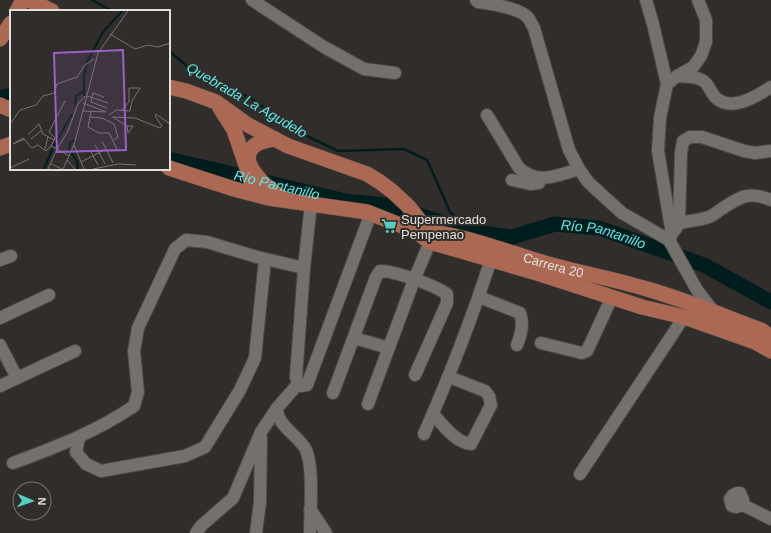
<svg xmlns="http://www.w3.org/2000/svg" width="771" height="533" font-family="Helvetica,sans-serif">
	<style>
		.lines { fill: none; stroke-linecap: round; stroke-linejoin: round }
		.stream { stroke: #001d1d; stroke-width: 2.5 }
		.river { stroke: #001d1d; stroke-width: 15 }
		.minor-casing { stroke: #4c4a48; stroke-width: 14 }
		.major-casing { stroke: #4c4a48; stroke-width: 16 }
		.minor { stroke: #74716d; stroke-width: 12 }
		.major { stroke: #ab6953; stroke-width: 15 }
		.labels { text-anchor: middle; dominant-baseline: central; stroke-width: 4; stroke-linejoin: round; paint-order: stroke }
		.poi-label { font-size: 13px; fill: #e1dfdd; stroke: #302d2a; text-anchor: start }
		.street-label { font-size: 13px; fill: #e1dfdd; stroke: #302d2a }
		.water-label { font-size: 14px; font-style: italic; fill: #58e9e9; stroke: #302d2a }
		.inset-river { fill: none; stroke: #001d1d; stroke-width: 2 }
		.inset-road { fill: none; stroke: #777472; stroke-width: 1 }
		.view { fill: #9a62c8; fill-opacity: 0.15; stroke: #9a62c8; stroke-width: 2 }
		.inset-edge { fill: none; stroke: #e1dfdd; stroke-width: 2 }
	</style>
	<rect width="100%" height="100%" fill="#302d2a"/>
	<g class="lines">
		<g class="stream">
			<polyline points="92,0 112,11"/>
			<polyline points="169,51 194,72 250,98 309,137 338,151 404,149 427,160 450,212 474,232"/>
		</g>
		<g class="river">
			<polyline points="0,99 3,97 11,95"/>
			<path id="s1" d="M169,159L345,201L385,205L474,232L512,237L555,224L599,228L704,265L771,302"/>
		</g>
		<defs>
			<g id="minor">
				<polyline points="252,0 324,47 364,69 395,73"/>
				<path d="M476,0L478,2C491,4 522,8 529,19C531,22 532,25 534,28L569,150L579,169L588,182L622,213L669,240L697,290L714,312"/>
				<polyline points="646,0 653,24 667,84"/>
				<path d="M677,76C685,77 695,76 702,80C709,84 710,91 715,97C731,113 757,96 771,87"/>
				<path d="M487,115L519,168C538,185 556,176 579,169"/>
				<polyline points="512,180 530,184 539,183"/>
				<polyline points="311,204 304,268 296,377 298,384 302,386 307,385 371,213"/>
				<polyline points="679,223 681,153 683,141 690,137 702,137 744,151 755,153 771,151"/>
				<path d="M675,230L679,223C689,221 700,220 709,217C714,215 718,211 723,208C741,196 750,191 771,200"/>
				<polyline points="669,240 672,234 658,151 660,118 667,84 677,76 693,67 701,56 706,42 706,20 698,0"/>
				<polyline points="0,260 11,256"/>
				<path d="M479,297L520,313C524,325 521,334 517,345"/>
				<polyline points="0,318 49,295"/>
				<polyline points="354,338 389,348"/>
				<polyline points="541,343 582,353 587,351 612,297"/>
				<polyline points="0,345 17,378"/>
				<polyline points="0,386 75,351"/>
				<path d="M333,393L376,277L380,271C395,271 434,285 447,294V303L415,375"/>
				<polyline points="368,404 414,280 430,242"/>
				<path d="M277,408C276,425 299,436 306,450C314,468 310,512 310,533"/>
				<path d="M433,414C443,425 456,443 471,444L491,405L489,396L485,391L449,377"/>
				<path d="M424,434C449,377 472,319 491,259"/>
				<polyline points="79,438 76,452 86,464 101,471 185,456 205,447 240,390 255,358 265,259"/>
				<path d="M13,463C56,447 96,432 134,406L138,392L134,351L138,328L175,249L186,240L207,242L257,257L304,268"/>
				<polyline points="580,474 684,317"/>
				<polyline points="743,505 736,507 732,506 730,499 733,495 737,493 740,493 743,500 743,505 771,519"/>
				<polyline points="310,509 326,533"/>
				<polyline points="196,533 201,526 233,498 261,432 277,408 298,384"/>
				<polyline points="256,533 260,502 261,438"/>
			</g>
			<g id="major">
				<polyline points="29,0 52,11"/>
				<polyline points="17,11 23,0"/>
				<polyline points="0,39 11,23"/>
				<polyline points="169,87 186,91 216,102 248,125 288,146 367,174 380,182 393,192 408,206 420,221 433,231"/>
				<polyline points="0,105 11,110"/>
				<path d="M220,108L234,130L250,177C252,184 252,187 246,192"/>
				<path d="M275,139C268,140 260,141 254,146C234,162 271,191 284,199"/>
				<polyline points="0,148 11,144"/>
				<polyline points="169,168 234,189 268,198 367,212 415,231 430,242 537,273 642,307 684,317 755,342 771,351"/>
				<path id="s2" d="M415,231C457,232 498,249 538,261C574,272 611,278 647,289C686,300 723,316 761,330L771,337"/>
			</g>
		</defs>
		<use href="#minor" class="minor-casing"/>
		<use href="#major" class="major-casing"/>
		<use href="#minor" class="minor"/>
		<use href="#major" class="major"/>
	</g>
	<defs>
		<symbol id="supermarket-bare" viewBox="-9 -9 18 18"><path d="M-6-5.5h2.5l.6 2H6L4.5 2H-2.5L-4.4-4H-6ZM-1.5 3.2a1.3 1.3 0 1 0 .1 0ZM3 3.2a1.3 1.3 0 1 0 .1 0Z" fill="#57cec1" stroke="#302d2a" stroke-width="2.5" paint-order="stroke"/></symbol>
	</defs>
	<g fill-rule="evenodd">
		<use href="#supermarket-bare" x="378" y="215" width="22" height="22"/>
	</g>
	<g class="labels">
		<g class="poi-label">
			<text x="401" y="219">Supermercado<tspan x="401" dy="15">Pempenao</tspan></text>
		</g>
		<g class="street-label">
			<text stroke="none"><textPath href="#s2" startOffset="143">Carrera 20</textPath></text>
		</g>
		<g class="water-label">
			<text transform="translate(247 100) rotate(30)">Quebrada La Agudelo</text>
			<text stroke="none"><textPath href="#s1" startOffset="111">Río Pantanillo</textPath></text>
			<text stroke="none"><textPath href="#s1" startOffset="447">Río Pantanillo</textPath></text>
		</g>
	</g>
	<g transform="translate(10 10)">
		<rect width="160" height="160" fill="#302d2a"/>
		<path class="inset-river" d="M74,86V64L78,50L93,22L112,1M65,95L66,86L75,80M65,130L60,133L59,139L67,151L68,159M44,136L62,104M34,159L43,138"/>
		<path class="inset-road" d="M100,24L125,39L138,35L148,37L160,33M77,86L98,93M94,87L83,83L81,92L97,98M73,101L96,102L73,93M81,102L78,117L89,123H99L107,139M99,105L106,100L120,101L122,91L130,78H119V92L112,100M80,107L92,108L104,114L108,127L104,130M102,107L125,108L150,118L152,116L145,106L146,104L160,114M104,108L117,116H123L118,123L117,116M0,114L10,100L26,95L33,86L44,83L47,74L67,67L75,55L84,49M18,125L29,114L33,124L44,130M21,129L31,121M92,131L103,153M3,134L13,128L22,138L28,135L36,141L41,136L47,139L38,159M3,134L15,129M64,135L74,159M85,135L95,154M41,136L45,128L39,122L55,91M35,139L38,127M80,140L88,155M59,146L47,139L57,123L68,94L75,86M57,150L65,159M71,152L96,139M41,154L52,159M0,158L19,149M53,159L64,135L88,43L118,1M83,159L108,154L126,155"/>
		<path class="view" d="M113,40L116,140L47,142L44,43Z"/>
		<rect width="160" height="160" class="inset-edge"/>
	</g>
	<g transform="translate(32 501) rotate(92)"><circle r="19" fill="#302d2a" stroke="#777472"/>
	<path d="M0-3L7 15L0 10L-7 15Z" fill="#57cec1"/>
	<text y="-6" font-size="11" font-weight="bold" text-anchor="middle" fill="#e1dfdd">N</text>
	</g>
</svg>
